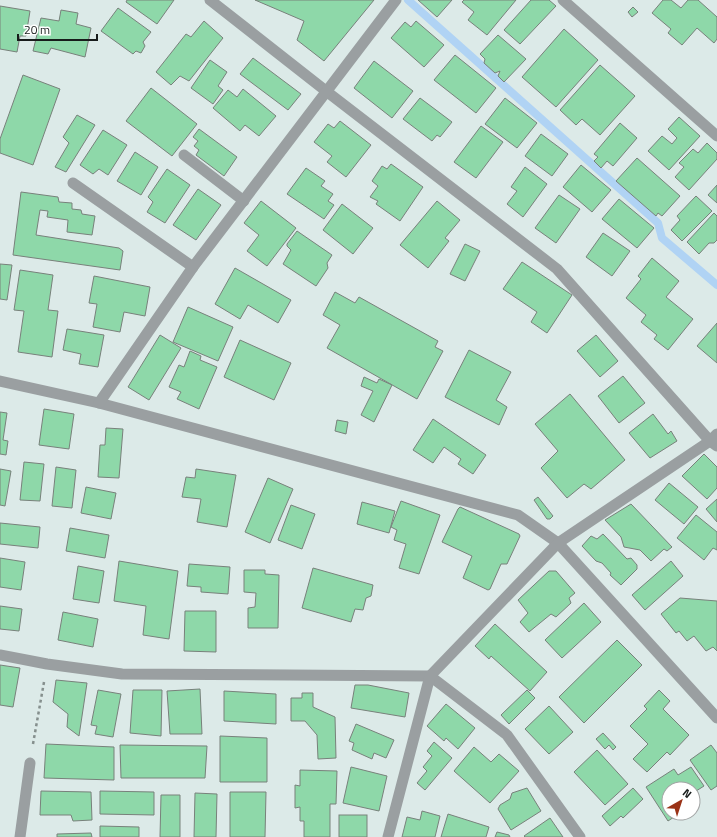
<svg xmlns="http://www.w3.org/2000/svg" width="717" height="837" font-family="'Titillium Web',sans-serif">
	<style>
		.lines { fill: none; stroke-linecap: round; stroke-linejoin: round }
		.stream { stroke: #b0d3f4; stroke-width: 8 }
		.building { fill: #8ed8a9; stroke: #78817b }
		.path { stroke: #858f8d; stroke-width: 2.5; stroke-dasharray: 3 3; stroke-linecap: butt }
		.service { stroke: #9a9fa1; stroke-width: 11 }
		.minor { stroke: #9a9fa1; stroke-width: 11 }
	</style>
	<rect width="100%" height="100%" fill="#dceae8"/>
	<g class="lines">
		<polyline class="stream" points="408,0 658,223 662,238 717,285"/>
	</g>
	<g class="building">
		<polygon points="127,0 174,0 157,24 126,2"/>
		<polygon points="255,0 374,0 324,61 297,40 304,21"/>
		<polygon points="418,0 452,0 437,17"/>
		<polygon points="464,0 516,0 487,35 468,20 474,12 462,2"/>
		<polygon points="531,0 549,0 556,6 520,44 504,30"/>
		<polygon points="663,0 671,0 681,8 688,0 698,0 717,17 717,39 714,43 697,28 682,45 668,33 671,29 652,13"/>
		<polygon points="0,6 30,11 26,36 20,36 17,52 0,49"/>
		<polygon points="633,7 638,12 632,17 628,12"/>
		<polygon points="118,8 151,32 143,42 145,46 141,53 136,51 133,54 101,31"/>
		<polygon points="61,10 78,13 76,24 91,28 85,57 51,48 48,54 33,51 41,18 59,21"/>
		<polygon points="204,21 223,38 189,81 180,76 171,85 156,72 186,34 191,37"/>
		<polygon points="416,21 444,45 424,67 391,38 405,22 411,27"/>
		<polygon points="564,29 598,60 556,107 522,77"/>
		<polygon points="498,35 526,59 504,82 498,76 500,71 495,73 484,63 485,59 480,54"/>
		<polygon points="455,55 496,88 476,113 434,80"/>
		<polygon points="253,58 301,94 288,110 240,74"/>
		<polygon points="210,60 227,72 218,86 223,90 213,104 191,88"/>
		<polygon points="374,61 413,91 392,118 354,88"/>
		<polygon points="600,65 635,96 600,135 582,119 576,125 560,110"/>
		<polygon points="23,75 60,89 33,165 0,153 0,139"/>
		<polygon points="151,88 197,124 172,156 126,121"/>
		<polygon points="243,89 276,116 259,136 245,125 240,131 213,108 228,90 237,97"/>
		<polygon points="420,98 452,122 440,137 437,135 432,141 403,119"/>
		<polygon points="505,98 537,123 517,148 485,124"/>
		<polygon points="77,115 95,125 66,172 55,167 69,143 63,137"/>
		<polygon points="679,117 700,136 669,170 648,151 662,136 672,144 677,138 668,129"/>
		<polygon points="340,121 371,145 346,177 327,162 332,156 314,142 328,124 334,128"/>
		<polygon points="620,123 637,138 613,166 607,161 601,168 594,161 598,157 594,154"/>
		<polygon points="481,126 503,142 476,178 454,162"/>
		<polygon points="199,129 237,157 224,176 196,155 199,150 194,146 198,141 193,137"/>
		<polygon points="103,130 127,145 108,175 99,169 93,174 80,165"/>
		<polygon points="541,134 568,154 552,176 525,156"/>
		<polygon points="707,143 717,153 717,159 689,190 675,177 684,167 679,163 693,149 698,153"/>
		<polygon points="135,152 158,167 141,195 117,181"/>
		<polygon points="637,158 680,196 662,216 658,213 656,216 616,181"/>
		<polygon points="391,164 423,187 400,221 376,204 378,201 370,197 378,186 372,181 382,166 387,169"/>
		<polygon points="581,165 611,190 592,212 563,187"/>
		<polygon points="525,167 547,184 523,217 507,204 517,191 511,187"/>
		<polygon points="306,168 325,181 321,186 333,194 328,201 334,205 324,219 287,194"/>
		<polygon points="167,169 190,185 165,223 147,212 153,202 148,197"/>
		<polygon points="717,185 717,203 708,195"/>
		<polygon points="198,189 221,205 196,240 173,225"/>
		<polygon points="21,192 58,197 59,202 72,203 72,209 81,210 82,214 95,216 92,235 67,232 68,220 47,217 48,211 40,210 36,235 119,248 123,251 120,270 13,255"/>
		<polygon points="559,195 580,209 556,243 535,228"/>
		<polygon points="696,196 712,211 682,241 671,230 680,220 677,216"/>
		<polygon points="619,199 654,228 637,248 602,219"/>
		<polygon points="261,201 296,228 267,266 247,251 259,235 244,223"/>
		<polygon points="437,201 460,220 445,238 449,241 428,268 400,245"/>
		<polygon points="342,204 373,228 353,254 323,230"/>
		<polygon points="714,213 717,216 717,240 714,243 709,243 699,254 687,242"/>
		<polygon points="297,231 332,255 327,263 328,268 316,286 283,264 291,250 287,246 287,244"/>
		<polygon points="603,233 630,251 612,276 586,257"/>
		<polygon points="465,244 480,251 465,281 450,274"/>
		<polygon points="652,258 679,281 666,297 693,319 668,350 654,339 657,335 641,322 646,315 626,298 641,279 638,276"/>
		<polygon points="522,262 572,295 547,333 531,322 537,312 503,289"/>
		<polygon points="0,264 12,265 7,300 0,299"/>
		<polygon points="235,268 291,300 278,323 248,305 240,319 215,304"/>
		<polygon points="20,270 53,275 48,310 58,311 52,357 18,352 24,311 14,310"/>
		<polygon points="94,276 150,287 145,316 124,312 120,332 93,327 97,304 89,303"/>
		<polygon points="335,292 355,303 359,297 438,341 435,347 443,351 417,399 327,348 340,325 323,315"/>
		<polygon points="188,307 233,327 218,361 173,342"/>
		<polygon points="717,323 717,363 697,346"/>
		<polygon points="67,329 104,335 98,367 79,364 81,354 63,350"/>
		<polygon points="160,335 181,348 149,400 128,387"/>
		<polygon points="596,335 618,361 600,377 577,351"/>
		<polygon points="240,340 291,363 274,400 224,377"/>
		<polygon points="469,350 511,372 496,400 507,407 499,425 445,397"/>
		<polygon points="190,351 201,356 200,360 217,367 199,409 177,399 181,392 169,387 179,365 184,367"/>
		<polygon points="623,376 645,403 619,423 598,396"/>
		<polygon points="364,377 377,383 379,379 392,385 374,422 361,415 373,391 361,386"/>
		<polygon points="570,394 625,460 591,489 584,484 567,498 541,468 558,451 535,424"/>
		<polygon points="44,409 74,414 69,449 39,445"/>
		<polygon points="0,412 7,413 3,440 8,441 6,455 0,454"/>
		<polygon points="653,414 668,434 671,431 677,441 650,458 629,433"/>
		<polygon points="433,419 486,455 473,474 458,464 461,459 444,447 433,463 413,450"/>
		<polygon points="337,420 348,422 346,434 335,431"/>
		<polygon points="106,428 123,429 119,478 98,477 100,445 105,445"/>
		<polygon points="704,454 717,467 717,488 707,499 682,476"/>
		<polygon points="24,462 44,464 40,501 20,500"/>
		<polygon points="56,467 76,470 72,508 52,506"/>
		<polygon points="0,469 11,471 5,506 0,505"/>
		<polygon points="196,469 236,475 227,527 197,522 201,499 182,497 186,477 195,478"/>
		<polygon points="268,478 293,489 270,543 245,532"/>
		<polygon points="669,483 698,507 684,524 655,500"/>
		<polygon points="86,487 116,493 111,519 81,513"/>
		<polygon points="538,497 553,516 550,519 547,519 534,500"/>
		<polygon points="717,499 717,522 706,509"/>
		<polygon points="401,501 440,515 419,574 399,568 406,544 394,540 397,530 391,527"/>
		<polygon points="362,502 395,511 389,533 357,524"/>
		<polygon points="631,504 672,547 667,551 664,549 651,561 640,550 624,547 621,537 605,520"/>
		<polygon points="291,505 315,514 302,549 278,540"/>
		<polygon points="460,507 519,534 520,536 507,564 501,564 490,589 488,590 463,578 472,556 442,542 458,509"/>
		<polygon points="696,515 717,532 717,550 713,548 704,560 677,538"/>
		<polygon points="0,523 40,527 38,548 0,544"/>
		<polygon points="70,528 109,535 105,558 66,551"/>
		<polygon points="603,534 627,559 631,558 637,565 637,569 621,585 610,575 611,573 602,563 596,561 582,546 591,536 597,539"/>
		<polygon points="0,558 25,562 21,590 0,587"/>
		<polygon points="119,561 178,571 169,639 143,635 146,606 114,601"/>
		<polygon points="671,561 683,576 645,610 632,595"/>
		<polygon points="189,564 230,567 228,594 201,592 201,587 187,586"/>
		<polygon points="78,566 104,571 99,603 73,599"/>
		<polygon points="313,568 373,585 371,596 366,598 363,610 355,609 351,622 302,608"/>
		<polygon points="244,570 265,570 265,574 279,575 278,628 248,628 248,608 255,607 256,593 244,592"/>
		<polygon points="549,571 556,571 575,593 569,598 571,603 556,617 551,614 529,632 520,622 528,613 518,600"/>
		<polygon points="680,598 717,601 717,651 713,647 706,651 694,636 687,641 679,631 676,633 661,614"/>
		<polygon points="584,603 601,622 562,658 545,640"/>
		<polygon points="0,606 22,609 19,631 0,629"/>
		<polygon points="185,611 216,611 216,652 184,651"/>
		<polygon points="63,612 98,619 93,647 58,640"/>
		<polygon points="495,624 547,672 530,691 491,656 489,659 475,646"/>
		<polygon points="617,640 642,665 584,723 559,697"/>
		<polygon points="0,665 20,668 13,707 0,705"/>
		<polygon points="56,680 87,683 79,736 67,727 68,714 53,702"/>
		<polygon points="355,685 368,685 409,693 405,717 351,708"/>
		<polygon points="200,689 202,734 170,734 167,691"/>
		<polygon points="98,690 121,694 113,737 95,734 97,726 91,725"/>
		<polygon points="133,690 162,690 161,736 130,733"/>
		<polygon points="527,690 535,698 509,724 501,715"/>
		<polygon points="659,690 670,701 663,709 689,735 670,755 667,752 647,772 633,759 648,744 630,726 647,709 644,706"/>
		<polygon points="224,691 276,694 276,724 224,721"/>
		<polygon points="302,693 313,693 313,707 335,717 336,758 318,759 317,735 305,721 291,721 291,698 302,698"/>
		<polygon points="446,704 475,728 458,749 446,738 444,741 427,726"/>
		<polygon points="549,706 573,732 549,754 525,729"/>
		<polygon points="356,724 394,740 386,758 374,753 372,759 352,750 354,743 349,741"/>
		<polygon points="603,733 616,747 613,750 609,745 605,749 596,739"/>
		<polygon points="220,736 267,738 267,782 220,782"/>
		<polygon points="434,742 452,758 425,790 417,783 427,771 423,767 432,756 427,751"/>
		<polygon points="46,744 114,747 114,780 44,778"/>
		<polygon points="120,745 207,746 205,778 121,778"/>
		<polygon points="711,745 717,753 717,786 711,790 690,760"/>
		<polygon points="474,747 491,762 499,754 519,771 490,803 454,771"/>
		<polygon points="597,750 628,784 605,805 574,772"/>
		<polygon points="351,767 387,776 379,811 343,803"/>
		<polygon points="691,767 704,786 693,793 693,789 669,789 669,813 680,813 668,821 646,787 674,769 678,775"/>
		<polygon points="300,770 337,771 336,804 330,804 330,837 304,837 304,821 300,821 300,807 295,808 295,785 300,786"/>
		<polygon points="527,788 541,811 511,830 498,809 500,805 510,799 512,793"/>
		<polygon points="633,788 643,799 623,818 621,816 610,826 602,816"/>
		<polygon points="41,791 91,792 92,820 73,821 71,815 40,815"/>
		<polygon points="100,791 154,792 154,815 100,814"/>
		<polygon points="230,792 266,792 265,837 230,837"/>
		<polygon points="195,793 217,794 216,837 194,837"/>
		<polygon points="161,795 180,795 180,837 160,837"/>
		<polygon points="422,811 440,816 435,837 402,837 407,817 420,820"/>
		<polygon points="448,814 489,827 486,837 441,837"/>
		<rect x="339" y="815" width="28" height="22"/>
		<polygon points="550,818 563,837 525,837 524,836"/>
		<polygon points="100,826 139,827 139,837 100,837"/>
		<polygon points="497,832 509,835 510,837 495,837"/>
		<polygon points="91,833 92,837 57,837 57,834"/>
	</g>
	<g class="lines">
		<polyline class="path" points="33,744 44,682"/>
		<polyline class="service" points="20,837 30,763"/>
		<g class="minor">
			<polyline points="210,0 326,91 557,269 710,441 717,446"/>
			<polyline points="563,0 717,136"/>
			<polyline points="184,155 244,201"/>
			<polyline points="73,183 193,267"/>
			<polyline points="0,381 99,403 518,515 558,543 717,718"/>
			<polyline points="99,403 193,267 396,0"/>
			<polyline points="0,655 47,664 122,674 430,676 507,735 580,837"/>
			<polyline points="388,837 430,676 558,543 710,441 717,434"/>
		</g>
	</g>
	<g transform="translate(681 801) rotate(39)"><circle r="19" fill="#ffffff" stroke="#a2a4a4"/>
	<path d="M0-3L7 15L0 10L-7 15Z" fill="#9a3216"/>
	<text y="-6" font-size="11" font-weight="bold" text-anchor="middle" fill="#171c1b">N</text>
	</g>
	<path d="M18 34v6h79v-6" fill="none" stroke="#171c1b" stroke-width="2"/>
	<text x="24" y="34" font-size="12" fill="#171c1b" stroke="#ffffff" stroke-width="3" paint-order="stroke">20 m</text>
</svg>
